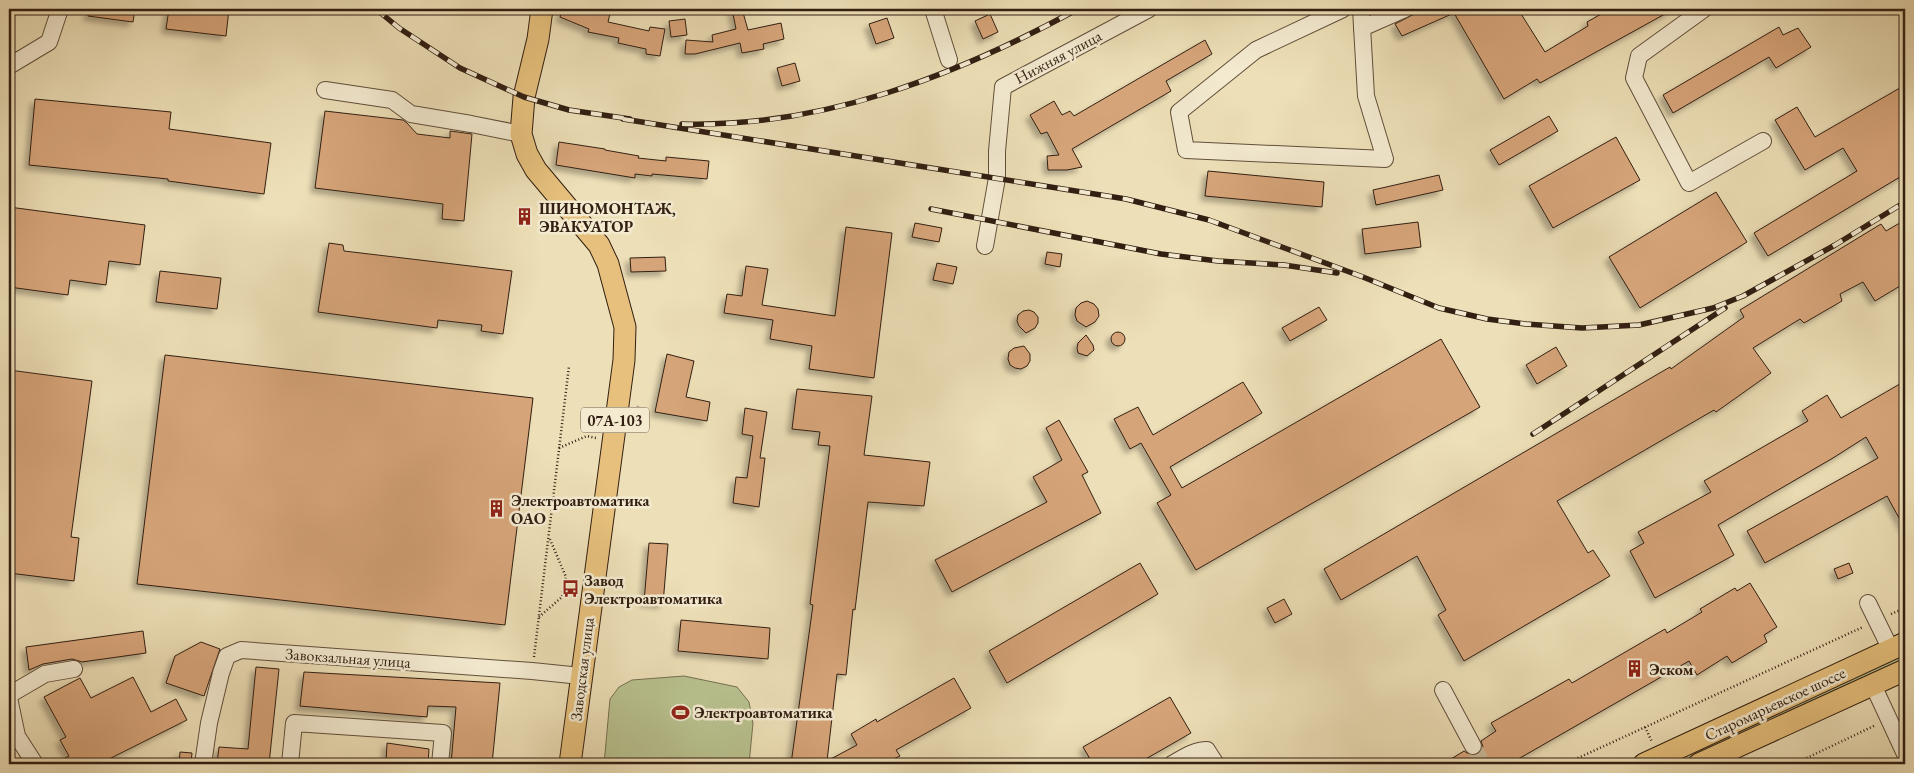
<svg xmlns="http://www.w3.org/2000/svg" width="1914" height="773" font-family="'EB Garamond',serif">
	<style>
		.green { fill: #b8c28f; stroke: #757050 }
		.building { fill: #d6a479; stroke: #321f12; filter: url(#shadow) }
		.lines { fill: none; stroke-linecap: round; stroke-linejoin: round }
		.minor-tunnel { stroke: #c8b996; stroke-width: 16; stroke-dasharray: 16 8; stroke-linecap: butt }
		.minor-casing { stroke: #614f3b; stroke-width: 18 }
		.major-casing { stroke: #321f12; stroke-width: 23 }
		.path { stroke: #321f12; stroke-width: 2.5; stroke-dasharray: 1 2.5; stroke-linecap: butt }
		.minor { stroke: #f3ead0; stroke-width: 16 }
		.major { stroke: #e6c07c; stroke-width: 21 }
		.rail-casing { stroke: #321f12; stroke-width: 5.5 }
		.rail { stroke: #f3ead0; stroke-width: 4; stroke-dasharray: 11; stroke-linecap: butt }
		.labels { text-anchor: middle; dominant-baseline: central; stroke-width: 5; stroke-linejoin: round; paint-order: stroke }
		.shield { fill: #f3ead0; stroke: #6c5c4b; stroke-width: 1 }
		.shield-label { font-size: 15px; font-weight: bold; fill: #321f12 }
		.street-label { font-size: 16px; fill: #321f12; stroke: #f3ead0 }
		.poi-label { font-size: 16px; font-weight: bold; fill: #321f12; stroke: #f3ead0; text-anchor: start }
	</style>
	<defs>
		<filter id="shadow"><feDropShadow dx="-4.5" dy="4.5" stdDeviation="2.5" flood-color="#0004"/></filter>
	</defs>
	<rect width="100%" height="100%" fill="#eddfb7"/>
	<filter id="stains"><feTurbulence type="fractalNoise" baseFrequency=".004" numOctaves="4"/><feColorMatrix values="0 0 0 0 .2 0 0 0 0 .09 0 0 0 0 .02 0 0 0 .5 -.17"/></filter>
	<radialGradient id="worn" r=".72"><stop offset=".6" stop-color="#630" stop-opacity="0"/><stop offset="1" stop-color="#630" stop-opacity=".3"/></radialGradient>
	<g class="green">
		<polygon points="1905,651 1905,663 1685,764 1668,764"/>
		<polygon points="684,676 737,687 749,702 753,723 749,764 604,764 610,699 619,687 632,680"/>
	</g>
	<g class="building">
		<polygon points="89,9 135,9 133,22 88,16"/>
		<polygon points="169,9 229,9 226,36 166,29"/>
		<polygon points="563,9 611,9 608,22 649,31 650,27 665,29 660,56 646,54 646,49 618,43 619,38 588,32 589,29 560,17"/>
		<polygon points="732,9 742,9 748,30 781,23 784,39 763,44 764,49 742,53 740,43 695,54 685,54 686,40 713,42 712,35 736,29"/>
		<polygon points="1424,9 1518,9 1545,52 1588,26 1587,22 1610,9 1674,9 1540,83 1537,79 1504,99 1454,13 1402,36 1395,24"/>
		<polygon points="990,14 998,32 983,39 975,21"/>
		<polygon points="887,18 894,38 876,44 869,24"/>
		<polygon points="685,19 687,35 671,37 669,21"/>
		<polygon points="1779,27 1783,35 1798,28 1811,47 1776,68 1769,57 1673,113 1663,95"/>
		<polygon points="1205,40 1212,54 1166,81 1171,91 1072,149 1082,167 1067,170 1048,170 1047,156 1059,155 1047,132 1041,134 1030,115 1054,101 1062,115 1070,111 1074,116"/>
		<polygon points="795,63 800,81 782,86 777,68"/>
		<polygon points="1905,85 1905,174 1768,256 1754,233 1857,171 1843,148 1805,170 1775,120 1797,107 1815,137"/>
		<polygon points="35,99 171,112 169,129 271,143 264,194 168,181 168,179 29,165"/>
		<polygon points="325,111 403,120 407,123 417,134 450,138 450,131 472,134 464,221 442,219 443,204 315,188"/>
		<polygon points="1549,116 1558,131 1499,165 1490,150"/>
		<polygon points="1616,137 1640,180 1553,228 1529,186"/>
		<polygon points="559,142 605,149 605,150 639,156 638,158 666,161 666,157 709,161 707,179 652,174 652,176 635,174 635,178 556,165"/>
		<polygon points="1208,171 1324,182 1322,207 1205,196"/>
		<polygon points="1439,175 1443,190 1376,205 1373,190"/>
		<polygon points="1716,192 1747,242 1640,308 1609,257"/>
		<polygon points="9,207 145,225 140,265 109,261 106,285 70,280 68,295 9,287"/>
		<polygon points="1905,220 1905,283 1875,301 1863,282 1840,294 1842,301 1804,323 1800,319 1753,348 1771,373 1716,412 1714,410 1557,501 1588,553 1593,550 1610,576 1464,661 1438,615 1446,610 1417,556 1341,600 1324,569 1670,367 1671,369 1744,317 1740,310 1881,224 1886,231"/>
		<polygon points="1418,222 1421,247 1365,254 1362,229"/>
		<polygon points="915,223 942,228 939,242 912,237"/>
		<polygon points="846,227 892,233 874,378 809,369 812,346 770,339 773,320 724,313 727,294 742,296 746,266 768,269 762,305 835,316"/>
		<polygon points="329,243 343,245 344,251 512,271 503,334 481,331 482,325 438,320 437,328 318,312"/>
		<polygon points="1047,252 1062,254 1060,267 1045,264"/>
		<polygon points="665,257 666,271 631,272 630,258"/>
		<polygon points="937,263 957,267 953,284 933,280"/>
		<polygon points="160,271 221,278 217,309 156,302"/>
		<polygon points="1087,301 1094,304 1098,309 1099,316 1095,322 1086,327 1077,321 1075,315 1076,308 1081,303"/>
		<polygon points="1319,307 1327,320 1290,341 1282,328"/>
		<polygon points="1029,310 1034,312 1038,317 1038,323 1035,328 1026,333 1019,326 1017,321 1018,315 1023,311"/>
		<circle cx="1118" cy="339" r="7"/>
		<polygon points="1086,335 1093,345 1094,350 1087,356 1078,353 1077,348 1078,343"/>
		<polygon points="1441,339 1480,407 1196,570 1157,503 1171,495 1141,443 1130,449 1114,419 1138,407 1153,435 1243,382 1262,413 1170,467 1182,488"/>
		<polygon points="1024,346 1030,354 1030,361 1027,366 1021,369 1015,368 1010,365 1008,359 1009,352 1014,348"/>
		<polygon points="1556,347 1567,366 1537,384 1526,365"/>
		<polygon points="667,354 694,361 686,397 710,402 707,421 655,412"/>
		<polygon points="165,355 533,398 505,625 137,584"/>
		<polygon points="9,370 92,381 71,537 79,538 74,581 9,573"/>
		<polygon points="1905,381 1905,529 1887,496 1765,563 1747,531 1878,458 1866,437 1833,458 1718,525 1734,555 1655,598 1630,551 1644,543 1638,532 1711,492 1704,481 1808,421 1802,411 1827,395 1841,418"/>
		<polygon points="797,389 872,396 864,455 930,462 924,506 868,502 855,610 853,609 846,675 837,674 827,761 857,745 851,734 876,719 877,722 954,678 971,708 896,750 900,756 883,764 791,764 813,605 810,604 830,446 818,445 820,432 792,429"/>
		<polygon points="745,408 767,412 760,458 765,458 759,507 733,503 736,477 747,478 753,436 742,434"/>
		<polygon points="1059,420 1088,472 1082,475 1101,513 952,592 935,560 1047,502 1033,477 1062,460 1046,428"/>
		<polygon points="649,543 668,544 663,604 644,602"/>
		<polygon points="1140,563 1158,594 1007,683 989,651"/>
		<polygon points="1849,563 1853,573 1838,579 1834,569"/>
		<polygon points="1750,583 1777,627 1764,635 1767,642 1732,663 1727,656 1697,675 1689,661 1513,762 1511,758 1501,764 1443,764 1464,751 1472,756 1478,755 1483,747 1481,741 1496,731 1491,723 1569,679 1572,683 1665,629 1667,633 1702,612 1700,609 1735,588 1737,591"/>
		<polygon points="1284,599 1292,614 1275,623 1267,608"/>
		<polygon points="681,620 770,628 768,659 678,651"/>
		<polygon points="143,631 146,653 82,662 72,659 43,664 29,670 26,647"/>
		<polygon points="201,642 220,649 204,696 166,683 175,656"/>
		<polygon points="256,667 279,669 269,764 217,764 219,747 248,749"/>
		<polygon points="304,672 500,683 492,764 451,764 456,707 428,706 427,717 300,706"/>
		<polygon points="133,677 151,712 176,699 187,720 99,764 54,764 69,756 60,740 66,737 44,697 80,678 91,698"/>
		<polygon points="1170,697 1191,733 1137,764 1093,764 1083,747"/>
		<polygon points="387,743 429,749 428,764 386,764"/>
		<polygon points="180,752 192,753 191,764 179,764"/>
	</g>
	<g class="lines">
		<polyline class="minor-tunnel" points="1473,746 1483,764"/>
		<defs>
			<g id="minor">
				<polyline points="933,9 949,60"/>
				<polyline points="1343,9 1256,50 1179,112 1186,150 1385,159 1366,96 1361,9"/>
				<polyline points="1704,9 1639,56 1634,78 1689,183 1763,141"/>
				<polyline points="1362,28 1405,9"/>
				<polyline points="9,66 49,42 60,9"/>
				<polyline points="325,90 392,100 411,114 471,124 521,134"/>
				<polyline points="985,246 997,178 997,151 1003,87 1149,9"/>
				<polyline points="1868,603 1891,650"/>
				<polyline points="1873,685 1905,754"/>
				<polyline points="1443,690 1473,746"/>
				<polyline points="9,695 45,674 74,669"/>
				<polyline points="9,698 17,736 35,764"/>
				<polyline points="203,764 209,723 221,673 227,656 241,650 532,671 581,676"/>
				<polyline points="290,764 294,723 443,733 440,764"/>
				<path d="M1172,764C1183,758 1194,750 1207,750L1216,764"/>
			</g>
			<g id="major">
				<polyline points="542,9 538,39 524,97 521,134 527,154 536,170 599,245 608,264 625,327 624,360 570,764"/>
				<polyline points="1644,764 1905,643"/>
				<polyline points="1699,764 1905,670"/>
			</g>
		</defs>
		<use href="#minor" class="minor-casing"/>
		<use href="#major" class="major-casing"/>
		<g class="path">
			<polyline points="634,427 638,406"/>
			<polyline points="559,448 587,436 596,438"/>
			<polyline points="1891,614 1905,608"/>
			<polyline points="539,617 562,597 566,577 549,537"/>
			<polyline points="534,657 569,366"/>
			<polyline points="1645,727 1652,742"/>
			<polyline points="1565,764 1863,627"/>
			<polyline points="1794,764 1876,725"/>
		</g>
		<use href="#minor" class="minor"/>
		<use href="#major" class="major"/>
		<defs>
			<g id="rail">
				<polyline points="376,9 399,28 460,68 524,97 569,110 630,119"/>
				<polyline points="623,119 1126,199 1209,220 1363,277 1439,308 1487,319 1526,324 1582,328 1639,325 1713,308 1743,296 1835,245 1905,202"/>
				<path d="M682,124C823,128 957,75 1078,9"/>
				<polyline points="931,209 1161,254 1218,261 1284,265 1337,273"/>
				<polyline points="1533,434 1725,308"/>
			</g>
		</defs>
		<use href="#rail" class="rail-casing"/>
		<use href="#rail" class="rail"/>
	</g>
	<defs>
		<symbol id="building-bare" viewBox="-9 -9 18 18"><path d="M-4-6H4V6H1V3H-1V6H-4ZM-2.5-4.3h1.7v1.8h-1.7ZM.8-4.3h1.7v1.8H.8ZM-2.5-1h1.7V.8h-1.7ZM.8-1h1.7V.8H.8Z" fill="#8f2418" stroke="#f3ead0" stroke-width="2.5" paint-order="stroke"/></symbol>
		<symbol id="bus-bare" viewBox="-9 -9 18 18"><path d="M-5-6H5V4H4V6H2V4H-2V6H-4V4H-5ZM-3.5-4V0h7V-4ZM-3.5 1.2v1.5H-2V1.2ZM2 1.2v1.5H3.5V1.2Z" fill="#8f2418" stroke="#f3ead0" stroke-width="2.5" paint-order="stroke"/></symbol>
		<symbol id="stadium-bare" viewBox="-9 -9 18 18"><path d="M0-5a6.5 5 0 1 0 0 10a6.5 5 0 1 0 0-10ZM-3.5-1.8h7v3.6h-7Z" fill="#8f2418" stroke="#f3ead0" stroke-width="2.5" paint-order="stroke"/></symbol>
	</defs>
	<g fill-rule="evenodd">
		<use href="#building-bare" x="512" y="204" width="25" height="25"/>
		<use href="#building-bare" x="484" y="496" width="25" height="25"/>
		<use href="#bus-bare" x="558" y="576" width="25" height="25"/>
		<use href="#building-bare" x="1622" y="656" width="25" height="25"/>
		<use href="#stadium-bare" x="668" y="700" width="25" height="25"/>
	</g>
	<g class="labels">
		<rect class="shield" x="581" y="407.5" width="68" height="25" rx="4"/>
		<g class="shield-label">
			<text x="615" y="420">07А-103</text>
		</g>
		<g class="street-label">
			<text transform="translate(1058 57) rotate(-28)">Нижняя улица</text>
			<text transform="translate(348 658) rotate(4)">Завокзальная улица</text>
			<text transform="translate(582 669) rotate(-83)">Заводская улица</text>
			<text transform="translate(1775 704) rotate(-25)">Старомарьевское шоссе</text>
		</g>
		<g class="poi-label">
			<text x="539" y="208">ШИНОМОНТАЖ,<tspan x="539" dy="18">ЭВАКУАТОР</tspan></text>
			<text x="511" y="500">Электроавтоматика<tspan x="511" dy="18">ОАО</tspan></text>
			<text x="584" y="580">Завод<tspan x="584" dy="18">Электроавтоматика</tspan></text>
			<text x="1649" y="669">Эском</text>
			<text x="694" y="712">Электроавтоматика</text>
		</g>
	</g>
	<rect width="1914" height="773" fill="none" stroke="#eddfb7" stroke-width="30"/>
	<rect x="10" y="10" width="1894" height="753" fill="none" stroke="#321f12" stroke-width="2.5"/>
	<rect x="15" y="15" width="1884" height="743" fill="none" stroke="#321f12"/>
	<rect width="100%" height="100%" filter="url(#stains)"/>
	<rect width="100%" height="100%" fill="url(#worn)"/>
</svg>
